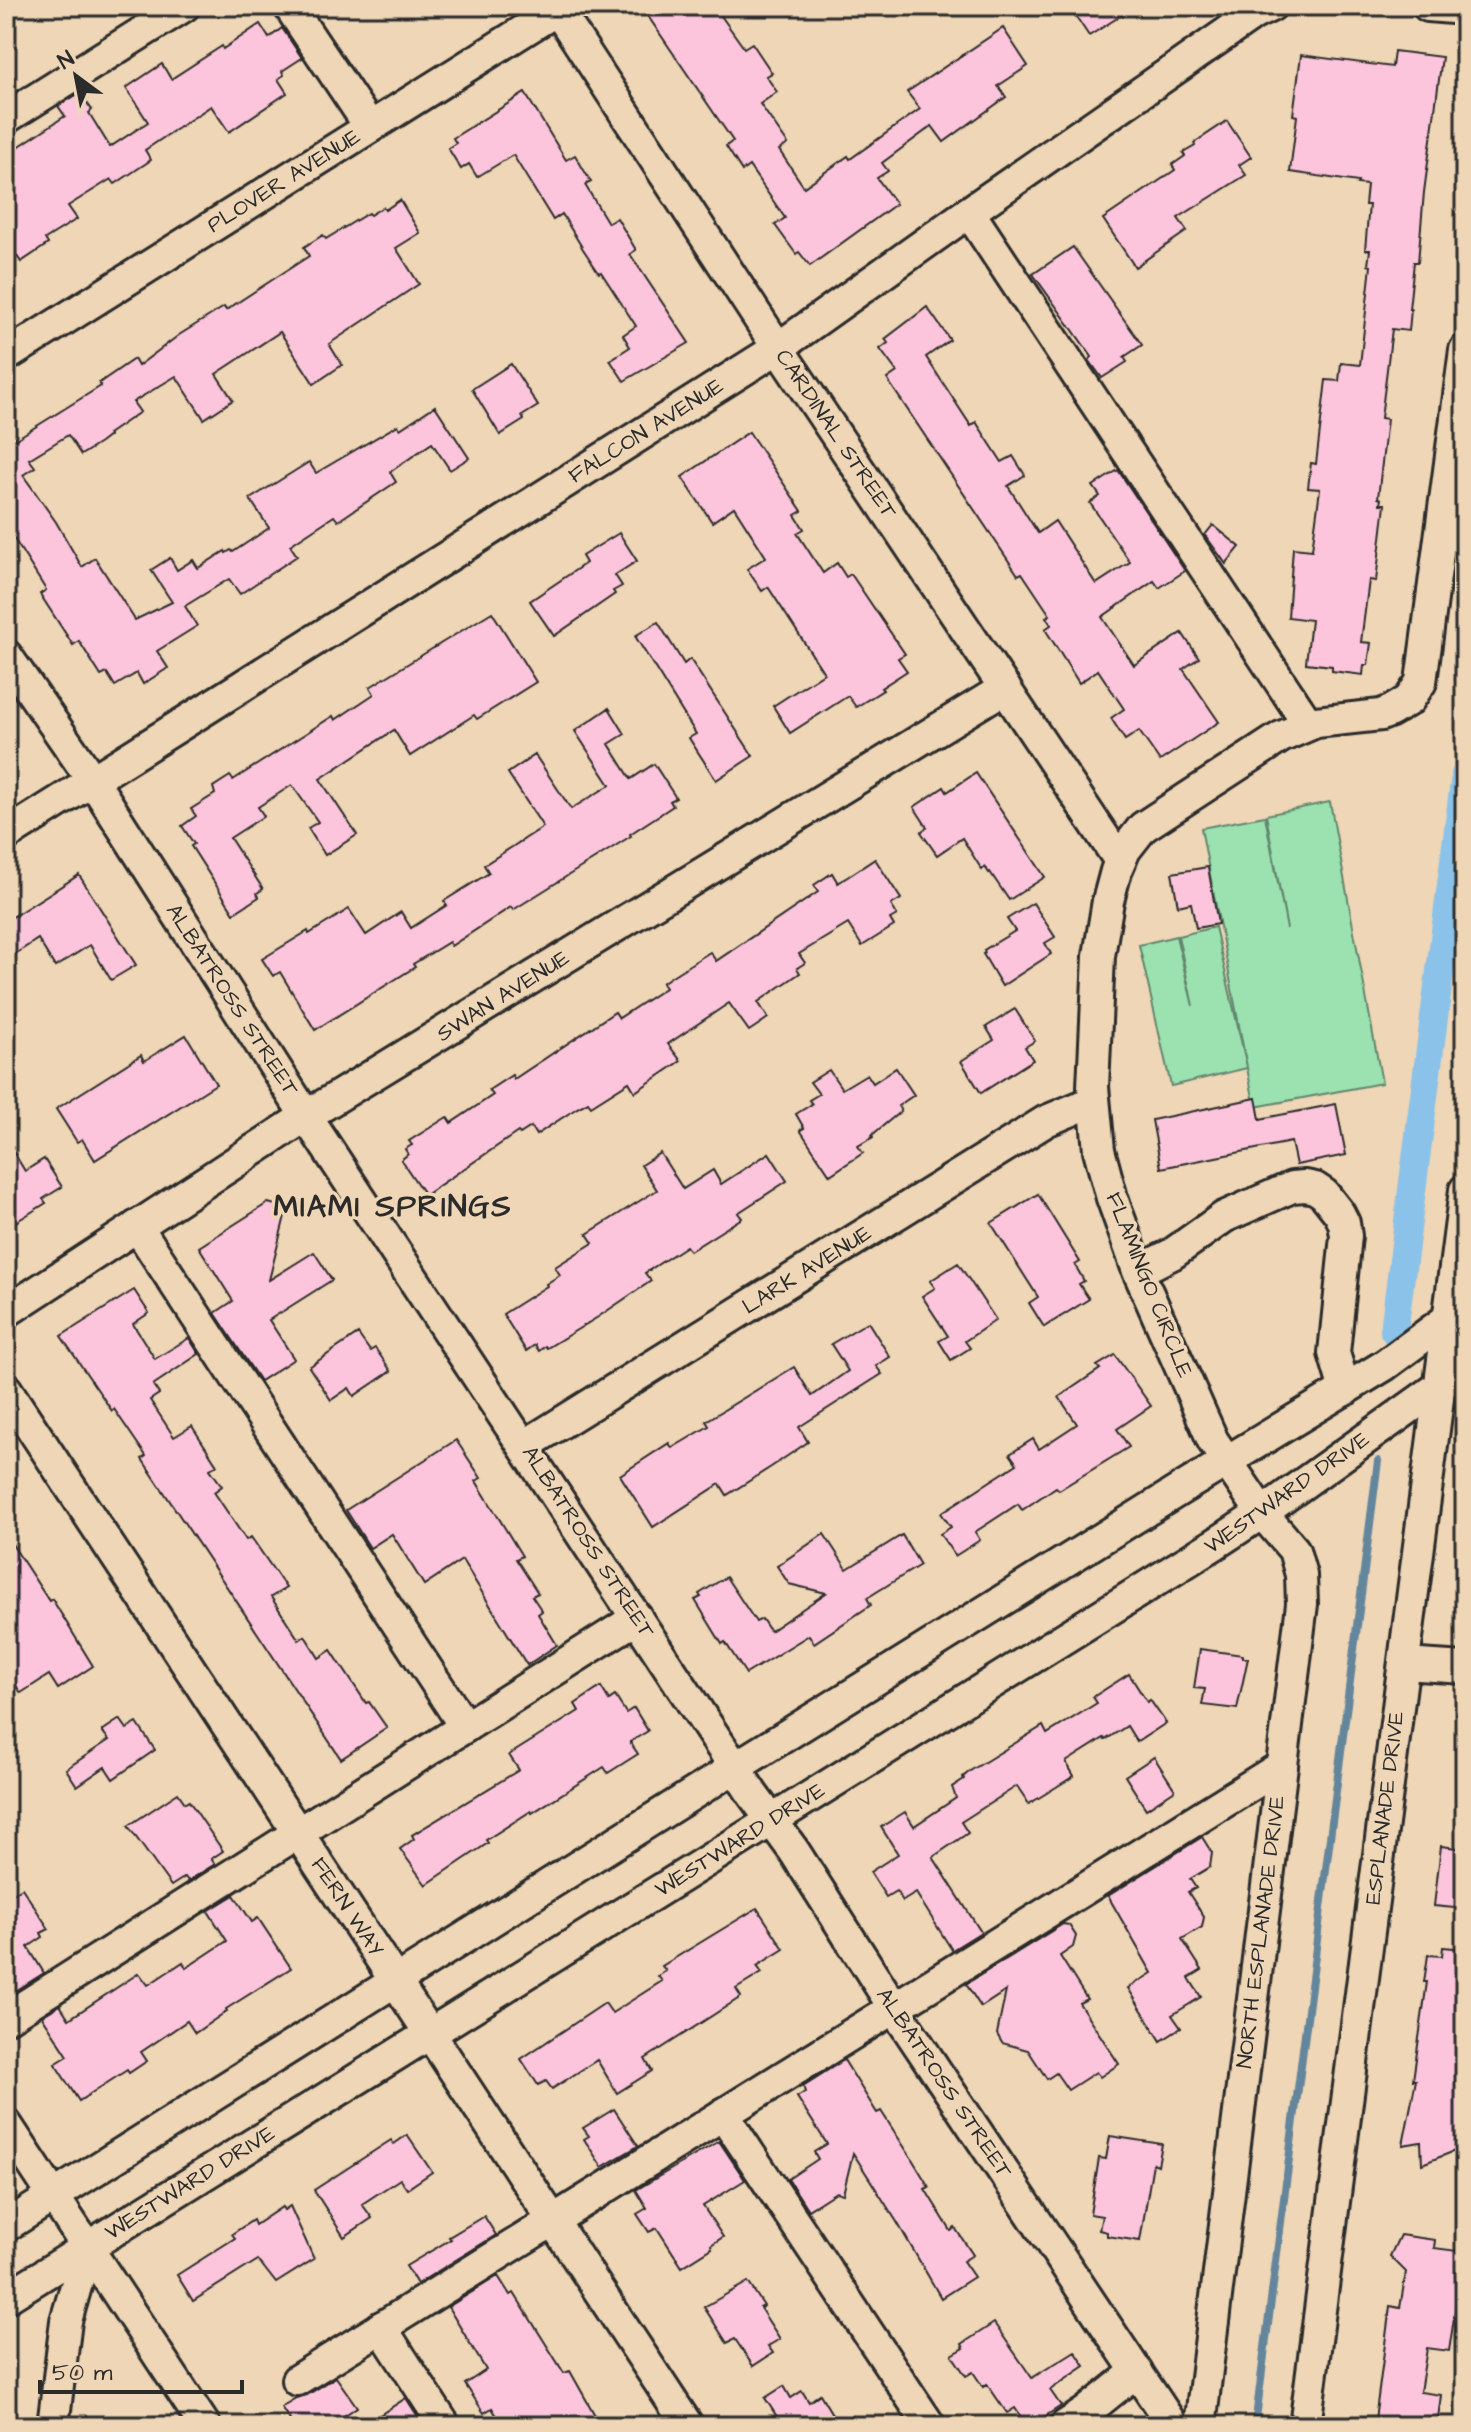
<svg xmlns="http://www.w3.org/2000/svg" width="1471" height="2432" font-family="'Architects Daughter',sans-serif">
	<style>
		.green { fill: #9be2b0; stroke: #63866e; stroke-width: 2 }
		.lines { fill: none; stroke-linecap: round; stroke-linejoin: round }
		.stream { stroke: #64869d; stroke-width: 8 }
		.canal { stroke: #8ac2e9; stroke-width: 28 }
		.building { fill: #fdc5dc; stroke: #2b2b2b; stroke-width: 2 }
		.minor-casing { stroke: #2b2b2b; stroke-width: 36 }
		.minor { stroke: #eed6b6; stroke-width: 30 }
		.labels { text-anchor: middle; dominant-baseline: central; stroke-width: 7; stroke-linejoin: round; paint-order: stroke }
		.street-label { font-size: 22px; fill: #2b2b2b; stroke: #eed6b6 }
		.district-label { font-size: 30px; font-weight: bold; letter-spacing: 2px; fill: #2b2b2b; stroke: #eed6b6 }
	</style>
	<rect width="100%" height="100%" fill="#eed6b6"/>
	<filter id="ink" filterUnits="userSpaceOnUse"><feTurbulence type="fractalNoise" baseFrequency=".0125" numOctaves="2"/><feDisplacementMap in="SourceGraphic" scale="16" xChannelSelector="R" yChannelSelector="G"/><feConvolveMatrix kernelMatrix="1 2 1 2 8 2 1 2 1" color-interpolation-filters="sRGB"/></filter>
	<g filter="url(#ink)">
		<polygon class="green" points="1330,802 1382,1083 1255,1107 1247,1068 1171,1086 1139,945 1176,936 1193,1006 1178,936 1215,927 1247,1067 1201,828 1265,816 1287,929 1266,815"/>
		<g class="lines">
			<polyline class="stream" points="1255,2426 1378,1461"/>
			<polyline class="canal" points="1394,1331 1465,775"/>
		</g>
		<g class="building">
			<polygon points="641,6 714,6 744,48 752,43 772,73 766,76 777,92 760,104 788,144 779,150 804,187 848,156 850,159 920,109 907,92 1003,28 1028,66 998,86 1006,97 944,142 932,126 882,163 888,171 877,178 896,204 810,266 799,252 796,254 775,225 785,218 749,166 742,171 726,146 733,141"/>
			<polygon points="1069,6 1136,6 1089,36"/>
			<polygon points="260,24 269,38 282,28 302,58 282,71 284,75 278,79 287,93 229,132 211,106 145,150 151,160 115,184 111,179 68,206 77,219 45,239 48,244 21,262 6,240 6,155 65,116 58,106 80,93 92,110 89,113 110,147 148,122 126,88 162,64 171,79 222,46 223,49"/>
			<polygon points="1394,51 1442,57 1424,192 1418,262 1414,262 1409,309 1411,309 1409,331 1392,329 1381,418 1387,419 1378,498 1381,499 1380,504 1385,504 1376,581 1369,580 1361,642 1371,643 1368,665 1364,665 1363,675 1332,671 1332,666 1306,663 1311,620 1288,617 1293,548 1312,550 1320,489 1308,488 1311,463 1316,464 1326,380 1339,381 1341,363 1360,365 1371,266 1368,265 1370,250 1365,250 1369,205 1365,205 1367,185 1357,184 1358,182 1290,172 1297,116 1293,115 1301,55 1392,67"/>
			<polygon points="525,93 566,160 575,155 591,182 585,185 608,223 617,218 636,250 630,254 689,343 624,381 610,360 630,347 623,335 636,326 601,272 599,273 583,249 562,214 553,220 513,155 477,177 469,164 461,169 448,148 456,143 453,138"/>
			<polygon points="1227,121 1251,157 1239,165 1246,175 1178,218 1187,231 1135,267 1103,219 1175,170 1172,165 1185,156 1183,153 1195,146 1194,143"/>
			<polygon points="400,200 420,233 396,248 419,284 329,344 342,365 314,384 280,332 216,374 233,400 204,419 176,376 133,402 140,412 108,434 109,436 100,443 81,455 68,435 29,459 35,467 23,475 56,522 82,567 95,558 135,620 172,602 151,570 170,558 177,570 193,560 198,568 225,551 226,553 231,550 233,552 269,528 250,499 309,462 316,473 398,425 400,429 435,406 469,458 450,470 432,443 390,472 396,482 338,521 334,516 290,545 297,556 240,594 229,579 185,606 197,626 157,651 168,668 143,684 137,673 115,686 107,673 101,676 79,641 73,645 40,594 46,590 6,526 6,424 16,439 101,386 99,383 134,359 138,366 179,335 224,307 226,310 309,256 304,247 323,235 326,239 368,213 370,215 383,207 385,210"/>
			<polygon points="1073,247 1142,345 1124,357 1127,362 1102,378 1089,360 1092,357 1033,274"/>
			<polygon points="927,307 950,340 926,357 971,426 976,422 1002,462 1013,456 1025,475 1008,486 1038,533 1055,521 1096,584 1130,562 1090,503 1100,496 1093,486 1118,470 1185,571 1159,588 1154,581 1102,617 1134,665 1182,633 1199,658 1183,669 1219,722 1160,761 1139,731 1125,740 1111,718 1124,709 1098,670 1079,683 1045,629 1051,625 1046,617 1050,615 1022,573 1018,575 887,379 897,372 880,349 888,343 885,339"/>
			<polygon points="511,364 538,406 522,416 524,420 500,435 472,389"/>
			<polygon points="749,432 802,511 795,515 804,529 797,533 823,573 837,563 846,577 851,574 905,654 898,658 907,671 881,688 883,690 856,707 848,696 790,733 773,706 824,673 768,587 762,591 747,569 766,557 734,507 712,522 682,477"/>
			<polygon points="1213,525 1240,547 1226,564 1205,535"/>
			<polygon points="619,533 637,561 615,575 622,586 613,591 615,594 554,636 530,601 586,563 582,556"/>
			<polygon points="492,612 536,682 477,719 474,715 410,756 394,730 320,779 357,835 325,855 308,828 318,822 292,785 258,807 264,816 230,838 263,889 257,893 259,897 234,913 191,846 194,844 182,826 196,816 191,809 215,794 213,787 230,776 233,780 333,716 335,720 374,694 370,687"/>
			<polygon points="658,622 684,664 690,659 753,756 716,780 689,738 696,734 635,636"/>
			<polygon points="609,708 625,734 609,744 631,779 654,764 676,798 670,801 673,806 630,834 631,836 513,910 511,907 451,946 449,942 413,964 415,967 315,1030 280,972 273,976 262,959 308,931 309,934 349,909 366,935 401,912 411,928 447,905 444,901 489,873 484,865 543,827 508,773 535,755 571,809 610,785 575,731"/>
			<polygon points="976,773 1045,877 1009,900 990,872 989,873 985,867 982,870 962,838 937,855 921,832 927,827 914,807 944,787 947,792"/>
			<polygon points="875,859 901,899 891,905 897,915 890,919 894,926 862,946 848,924 799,954 805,963 797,968 800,973 758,1002 768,1018 758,1025 749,1031 729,1003 668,1044 681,1061 635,1092 629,1082 591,1106 588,1102 577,1108 536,1135 531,1127 520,1134 518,1132 425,1195 401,1160 408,1154 405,1149 412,1145 409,1141 447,1117 451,1123 493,1095 489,1090 512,1075 514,1079 615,1012 619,1018 665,988 662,983 672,976 710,952 716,961 818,892 814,885 832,873 838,883"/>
			<polygon points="1208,867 1218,924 1196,928 1191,903 1178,906 1172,873"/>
			<polygon points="79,875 136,965 111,980 90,945 55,967 38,939 6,960 6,921"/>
			<polygon points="1033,903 1055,937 1045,943 1051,954 1002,986 983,954 985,953 984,950 1015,931 1007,919"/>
			<polygon points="1015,1009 1035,1041 1025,1047 1033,1060 981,1093 961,1061 994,1040 986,1027"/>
			<polygon points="186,1035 216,1084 95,1160 82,1139 77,1142 56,1109 141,1055 144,1061"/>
			<polygon points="896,1068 914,1095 898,1106 901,1111 872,1135 873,1137 858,1146 863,1153 830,1175 800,1130 804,1128 796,1114 812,1104 809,1100 819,1094 810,1082 829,1070 842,1089 867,1074 873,1083"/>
			<polygon points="1256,1098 1260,1119 1336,1104 1346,1155 1296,1165 1291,1142 1161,1168 1152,1120"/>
			<polygon points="6,1140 25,1171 44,1159 62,1187 43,1199 46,1203 6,1228"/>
			<polygon points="660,1153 683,1189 713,1170 721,1184 769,1153 787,1181 738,1213 742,1218 690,1251 686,1246 645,1273 651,1281 598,1317 547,1348 545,1346 539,1351 535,1345 526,1351 503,1314 547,1286 546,1284 560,1275 555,1267 593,1243 587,1234 657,1190 641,1165"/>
			<polygon points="1038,1194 1080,1262 1075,1265 1084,1281 1079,1284 1089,1299 1044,1327 1029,1303 1038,1297 991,1223"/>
			<polygon points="268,1203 279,1206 285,1216 269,1280 314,1252 332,1280 269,1320 294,1359 260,1381 215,1313 233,1301 199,1247"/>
			<polygon points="958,1263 996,1320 965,1341 970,1348 951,1360 939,1341 948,1336 922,1296 935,1288 930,1281"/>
			<polygon points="134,1290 149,1313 133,1324 155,1359 189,1338 199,1354 153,1385 159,1394 150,1400 174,1437 192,1426 217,1465 210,1469 222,1486 214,1492 246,1540 251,1537 286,1588 271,1597 299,1640 305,1636 319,1658 331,1650 366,1703 369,1702 387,1728 341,1759 142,1459 146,1456 114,1409 112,1411 61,1336"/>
			<polygon points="868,1322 890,1357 876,1366 882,1374 799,1427 808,1442 771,1467 727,1495 720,1484 653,1527 620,1475 669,1443 672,1448 709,1426 706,1421 794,1367 812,1396 848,1371 831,1344"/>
			<polygon points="358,1334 370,1351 375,1348 391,1371 354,1396 349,1388 331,1400 309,1367"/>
			<polygon points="1115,1355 1151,1406 1117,1429 1129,1447 1059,1490 1056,1487 1022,1510 1018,1504 975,1532 980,1540 955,1556 940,1534 951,1527 941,1513 1017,1464 1010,1454 1033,1439 1039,1449 1077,1424 1059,1397 1100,1369 1097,1366"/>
			<polygon points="456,1440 481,1478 476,1481 522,1556 516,1559 538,1593 532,1596 542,1611 538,1614 557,1645 527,1665 462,1560 424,1585 392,1534 370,1548 346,1510"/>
			<polygon points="824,1534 847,1569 902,1535 920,1565 867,1598 871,1605 814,1643 809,1635 746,1674 725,1642 722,1644 695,1600 701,1597 699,1594 726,1577 756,1622 762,1619 770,1631 826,1593 789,1584 777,1566"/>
			<polygon points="6,1535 49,1601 52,1599 93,1666 58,1689 49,1675 21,1693 6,1671"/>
			<polygon points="1200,1649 1243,1655 1243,1658 1248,1658 1237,1709 1202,1705 1205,1689 1194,1688"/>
			<polygon points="1129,1674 1147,1702 1150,1700 1166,1723 1137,1742 1127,1726 1105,1740 1104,1738 1066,1762 1074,1776 1029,1804 1017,1786 961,1822 968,1833 933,1857 981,1932 952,1950 916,1893 903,1901 896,1891 886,1897 870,1872 898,1854 881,1827 905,1812 914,1826 956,1798 952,1787 964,1779 963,1777 970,1771 1043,1726 1047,1734 1097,1703 1093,1697"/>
			<polygon points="601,1687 609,1700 615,1696 626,1713 634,1708 648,1731 630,1742 638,1754 608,1773 604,1767 532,1813 531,1811 486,1840 488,1843 426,1885 400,1849 414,1839 412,1835 519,1770 509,1755 579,1711 575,1704"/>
			<polygon points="120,1719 127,1729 137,1723 155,1750 113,1779 105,1767 77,1786 66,1769 109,1740 102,1731"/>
			<polygon points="1154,1757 1175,1790 1146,1809 1125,1776"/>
			<polygon points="178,1793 185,1803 189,1801 223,1851 211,1859 215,1864 188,1881 185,1877 171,1886 128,1826"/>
			<polygon points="1202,1837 1212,1853 1210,1867 1190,1879 1196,1888 1188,1892 1204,1917 1202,1927 1182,1939 1202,1970 1189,1978 1201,1997 1172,2015 1181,2028 1161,2041 1128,1988 1152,1973 1108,1896"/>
			<polygon points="1441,1846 1465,1849 1465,1909 1434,1906"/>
			<polygon points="22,1888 49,1929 41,1933 43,1937 28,1947 44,1973 6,1997 6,1898"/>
			<polygon points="234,1895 252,1922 258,1918 291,1968 226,2009 227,2011 195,2033 187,2021 141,2052 147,2061 129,2073 127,2070 79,2101 55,2064 68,2056 42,2016 60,2005 69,2019 139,1973 148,1985 183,1962 186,1968 227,1941 208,1911"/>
			<polygon points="757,1908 784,1949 757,1966 762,1973 736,1989 741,1997 645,2059 652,2071 617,2093 597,2060 552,2089 546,2081 538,2085 521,2059 605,2003 612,2013 662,1981 658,1976 666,1971 662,1966"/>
			<polygon points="1063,1924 1069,1925 1076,1936 1073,1947 1060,1956 1087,1999 1079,2003 1119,2064 1100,2077 1096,2072 1068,2090 1056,2073 1047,2079 1028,2050 1002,2043 997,2034 1006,1991 981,2007 966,1984"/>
			<polygon points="1443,1947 1465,1949 1465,2147 1422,2164 1421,2142 1403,2145 1416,2080 1413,2080 1427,1982 1424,1982 1428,1955 1442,1956"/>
			<polygon points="844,2060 877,2113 881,2111 912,2159 929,2187 925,2189 951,2231 955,2228 973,2255 963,2261 974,2277 941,2298 897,2222 853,2153 843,2194 836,2192 808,2210 788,2179 818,2159 814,2152 827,2144 797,2097 805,2092 803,2086"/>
			<polygon points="614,2109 638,2146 602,2167 584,2139 589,2136 583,2128"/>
			<polygon points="407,2135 432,2172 407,2189 400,2179 362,2204 372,2218 344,2237 314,2190 391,2140 394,2144"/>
			<polygon points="1110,2136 1162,2144 1158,2165 1153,2163 1140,2241 1107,2236 1107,2232 1099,2230 1102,2216 1090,2214 1099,2158 1106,2159"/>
			<polygon points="719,2141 745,2180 703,2206 723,2237 711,2245 712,2248 682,2267 657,2228 649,2232 637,2214 647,2208 636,2190"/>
			<polygon points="290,2206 314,2259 276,2283 258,2260 193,2301 177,2275 235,2238 232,2234 253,2220 255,2225 282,2207 284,2210"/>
			<polygon points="484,2216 496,2235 417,2284 406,2266 451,2239 449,2237"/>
			<polygon points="1400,2235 1435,2240 1434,2248 1465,2252 1462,2293 1458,2292 1449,2351 1427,2348 1420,2392 1441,2395 1437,2426 1381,2426 1381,2421 1375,2420 1390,2306 1400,2308 1406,2272 1390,2256"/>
			<polygon points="498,2276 510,2295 514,2293 564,2373 570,2371 601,2426 522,2426 517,2418 503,2426 492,2408 484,2413 465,2384 486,2370 448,2307"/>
			<polygon points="748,2282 764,2306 760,2308 780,2339 768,2346 773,2353 753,2366 735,2339 727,2343 704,2307"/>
			<polygon points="994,2323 1032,2378 1075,2351 1085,2366 1050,2390 1061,2406 1030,2426 1027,2426 1015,2408 1007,2413 987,2384 983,2387 973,2372 966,2376 952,2355 964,2348 962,2344"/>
			<polygon points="336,2377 357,2407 329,2426 294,2426 281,2407 296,2398 307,2395"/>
			<polygon points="784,2386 791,2398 802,2391 809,2402 820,2394 839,2426 783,2426 765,2398"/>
			<polygon points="406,2398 424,2426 363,2426"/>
		</g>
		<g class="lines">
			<defs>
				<g id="minor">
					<polyline points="289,6 370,127"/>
					<polyline points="555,6 778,348 1120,861"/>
					<polyline points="1428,6 1465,9"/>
					<polyline points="6,118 184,6"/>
					<polyline points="969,212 1308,724"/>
					<polyline points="6,356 563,6"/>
					<polyline points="6,655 93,781 306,1116 753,1795 794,1851 894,2008 1173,2426"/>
					<polyline points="6,835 778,348 969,212 1254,14 1271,6"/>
					<polyline points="137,1226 465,1727"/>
					<polyline points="1138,1271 1172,1254 1224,1217 1292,1187 1305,1186 1315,1188 1324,1194 1339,1213 1344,1223 1346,1236 1334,1353 1345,1390"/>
					<polyline points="6,1312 306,1116 1005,688"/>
					<polyline points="6,1389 688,2426"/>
					<polyline points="524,1446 1046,1121 1094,1101"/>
					<polyline points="1404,1664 1465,1668"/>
					<polyline points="6,2018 637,1618"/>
					<polyline points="723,2114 930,2426"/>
					<polyline points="6,2124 205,2426"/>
					<polyline points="6,2226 734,1768 1181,1489 1385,1365 1465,1306"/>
					<polyline points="6,2298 1215,1544 1262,1513 1465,1368"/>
					<polyline points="381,2327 445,2426"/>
					<polyline points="297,2380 1282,1766"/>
					<polyline points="53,2426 66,2321 87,2248"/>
					<polyline points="1065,2426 1086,2412 1137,2371"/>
					<polyline points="1200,2426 1302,1604 1301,1575 1294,1550 1262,1513 1213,1441 1138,1271 1112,1198 1099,1150 1093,1087 1099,956 1108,901 1116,871 1125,850 1143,827 1281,737 1316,722 1381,715 1391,711 1409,700 1421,682 1465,350"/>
					<polyline points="1305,2426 1465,1190"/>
				</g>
			</defs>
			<use href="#minor" class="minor-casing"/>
			<use href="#minor" class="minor"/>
		</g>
	</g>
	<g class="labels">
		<g class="street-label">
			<text transform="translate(284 181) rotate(-32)">PLOVER AVENUE</text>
			<text transform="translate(646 431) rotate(-32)">FALCON AVENUE</text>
			<text transform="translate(836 434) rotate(56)">CARDINAL STREET</text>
			<text transform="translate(503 996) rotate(-32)">SWAN AVENUE</text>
			<text transform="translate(232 1000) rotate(57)">ALBATROSS STREET</text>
			<text transform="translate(807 1270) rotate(-32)">LARK AVENUE</text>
			<text transform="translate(1149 1285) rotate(68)">FLAMINGO CIRCLE</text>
			<text transform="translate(1287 1493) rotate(-35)">WESTWARD DRIVE</text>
			<text transform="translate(588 1542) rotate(57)">ALBATROSS STREET</text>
			<text transform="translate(1385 1808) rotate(-83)">ESPLANADE DRIVE</text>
			<text transform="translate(740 1840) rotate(-32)">WESTWARD DRIVE</text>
			<text transform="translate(347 1907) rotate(57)">FERN WAY</text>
			<text transform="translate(1261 1932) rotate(-83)">NORTH ESPLANADE DRIVE</text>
			<text transform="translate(944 2083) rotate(56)">ALBATROSS STREET</text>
			<text transform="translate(190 2183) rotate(-32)">WESTWARD DRIVE</text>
		</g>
		<g class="district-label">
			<text x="393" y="1207">MIAMI SPRINGS</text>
		</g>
	</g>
	<rect width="1471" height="2432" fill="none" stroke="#eed6b6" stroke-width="32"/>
	<rect x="16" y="16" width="1439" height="2400" fill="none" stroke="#2b2b2b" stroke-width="3" filter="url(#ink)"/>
	<g transform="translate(76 76) rotate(328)" stroke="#eed6b6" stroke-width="6" paint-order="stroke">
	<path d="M0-6L14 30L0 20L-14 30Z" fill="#2b2b2b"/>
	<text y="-12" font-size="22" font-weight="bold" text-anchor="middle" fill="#2b2b2b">N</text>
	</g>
	<path d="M40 2380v12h202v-12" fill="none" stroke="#2b2b2b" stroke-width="4"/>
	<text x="52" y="2380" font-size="24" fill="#2b2b2b" stroke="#eed6b6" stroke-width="6" paint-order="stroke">50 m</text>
</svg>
